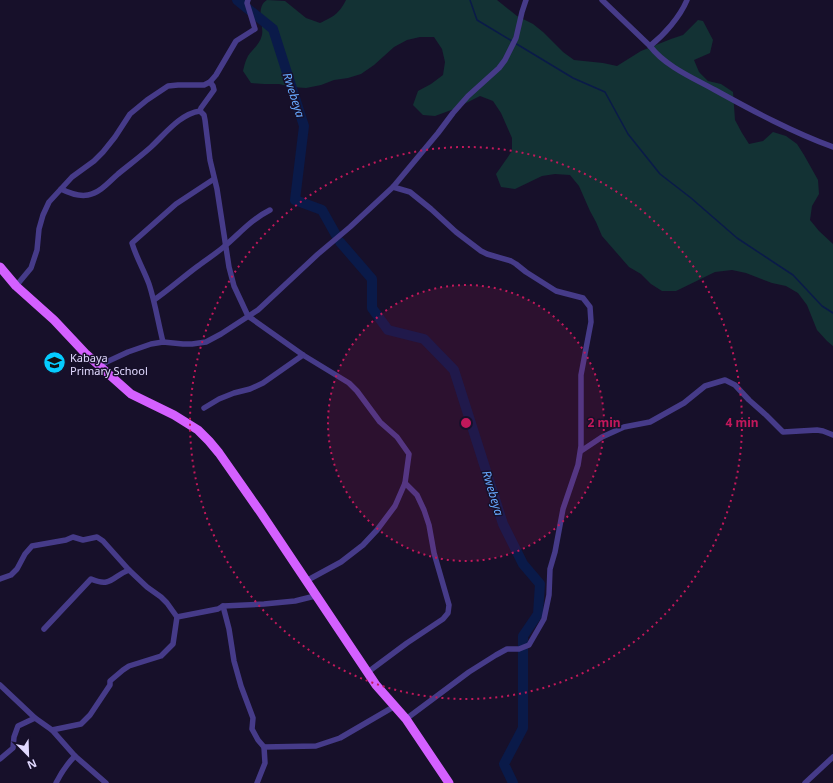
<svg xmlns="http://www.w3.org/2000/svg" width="833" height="783" font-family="'Noto Sans',sans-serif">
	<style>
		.green { fill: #133234 }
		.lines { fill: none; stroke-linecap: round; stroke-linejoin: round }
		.stream { stroke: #0a1a49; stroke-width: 1.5 }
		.river { stroke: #0a1a49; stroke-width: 10 }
		.street { stroke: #463b89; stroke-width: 5.5 }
		.primary { stroke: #d460ff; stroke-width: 9 }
		.ring { fill: none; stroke: #c2185b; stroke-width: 2; stroke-dasharray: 2 4 }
		.labels { text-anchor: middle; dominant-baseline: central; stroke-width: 3; stroke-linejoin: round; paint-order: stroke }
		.poi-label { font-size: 11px; fill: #e1d9ff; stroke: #17102a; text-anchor: start }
		.water-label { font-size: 12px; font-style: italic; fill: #67a9ff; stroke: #17102a }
		.centre { fill: #c2185b; stroke: #17102a; stroke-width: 2 }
		.ring-label { font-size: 12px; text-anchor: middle; font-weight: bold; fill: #c2185b; stroke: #17102a; stroke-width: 3; stroke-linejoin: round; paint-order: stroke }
	</style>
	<rect width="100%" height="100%" fill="#17102a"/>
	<path class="green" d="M267,0L285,1L306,18L320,23C333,17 339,14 346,0H497L517,16L533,24L543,32L563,52L574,60L603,63L617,66L641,51L671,39L683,35L698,20L703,21L713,40L710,53L694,60L699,72L708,81L721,84L733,92L735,120L742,133L749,144L763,141L773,132L786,136L797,144L804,155L818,180L819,194L812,206L810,220L819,231L833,244V346L827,341L817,330L807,305L798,293L786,286L772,283L746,273L732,270L715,272L676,291H662L651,284L641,274L629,267L602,236L596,222L590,211L579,186L570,175L555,174L542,176L515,189L501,187L496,174L512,151V138L501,113L493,101L480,96L454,109L435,116L423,115L413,105L418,91L431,84L443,75L445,62L442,49L434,37H420L407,40L394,47L374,65L361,74L348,78L334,80L321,85L306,88L292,87L279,84H264L251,83L243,71C244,67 245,61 248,56C252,50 260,44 262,35C264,25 255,7 267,0Z"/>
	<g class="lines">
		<g class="stream">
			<polyline points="470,0 477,20 512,41"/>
			<polyline points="515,43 573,78 605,92 628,134 660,174 691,198 737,238 793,275 822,306 833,313"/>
		</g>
		<g class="river">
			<polyline points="237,0 273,29 304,126 295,200 322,210 336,235"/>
			<polyline points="340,242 372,279 372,308 388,330 424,339 454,370 503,524 523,564 540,584 538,614 523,636 523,728 504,764 513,783"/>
		</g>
		<g class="street">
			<path d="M602,0L650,46C665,66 693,78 715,90C753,111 792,132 833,147"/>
			<path d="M650,46C664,35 680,17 687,0"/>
			<polyline points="210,82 213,86 214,90 201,108 200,111 204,115 205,120 210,160 217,189 229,267 234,286 248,316 303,355 349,383 357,391 380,422 397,437 409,454 405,483 417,495 424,510 429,525 434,553 449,605 448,613 443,619 407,643 368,672"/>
			<polyline points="393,187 410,192 431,209 456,232 481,251 487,254 511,261 516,264 526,272 556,291 583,298 590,307 591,322 581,375 581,446 578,465 563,509 555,552 550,569 549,595 544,619 529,645 519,649 507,649 496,655 469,672 406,719"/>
			<path d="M61,189C69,193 78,197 88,195C100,193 109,182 118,174C129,165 141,156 151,147C166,133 180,114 200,111"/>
			<polyline points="16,286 31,268 37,250 39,229 43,215 49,202 72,177 94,161 103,152 115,137 130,114 147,100 168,86 178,85 204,85 210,82 216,75 236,41 255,29 247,3 248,0"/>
			<path d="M154,300C170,289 183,277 198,266C207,259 217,253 226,245C241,232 252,219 270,210"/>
			<path d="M163,342C158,322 155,302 149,284C144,270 136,257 132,243L176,204L214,179"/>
			<polyline points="100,365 128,352 151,344 163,342 183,344 192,344 206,342 221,334 258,310 318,254 350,227 393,187 438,133 453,113 468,96 499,68 505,60 516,38 522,12 526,0"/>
			<polyline points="204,408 219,399 234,393 250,389 263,383 303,355"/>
			<polyline points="581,451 602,437 624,427 650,422 684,403 705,386 725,380 735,385 749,400 766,415 783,432 817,430 823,431 833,435"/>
			<polyline points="0,579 11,575 17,569 25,554 32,546 66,540 73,537 83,540 97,537 103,541 129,570 147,587 161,597 167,603 177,617"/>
			<polyline points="306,581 341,562 363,545 377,530 395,506 405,483"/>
			<polyline points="223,606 229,629 234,661 241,686 253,718 252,729 258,740 264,747 265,763 257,783"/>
			<path d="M44,629L91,579C112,588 112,576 129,570"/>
			<polyline points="0,685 35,718 52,730 81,724 90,715 110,685 110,681 123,670 129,666 161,656 173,644 177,617 218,609 223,606 264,604 295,601 315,596"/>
			<polyline points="52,730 75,756 106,783"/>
			<polyline points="264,747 316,746 340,738 395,706"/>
			<polyline points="0,759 13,748 14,737 18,726 35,718"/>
			<path d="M56,783C61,773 67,764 75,756"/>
			<polyline points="805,783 833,757"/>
		</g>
		<polyline class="primary" points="0,267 16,286 54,320 85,353 131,394 174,415 198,430 209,441 219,453 261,513 376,685 406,719 449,783"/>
	</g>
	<circle cx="466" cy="423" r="138" fill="#c2185b" fill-opacity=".12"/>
	<g class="ring">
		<circle cx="466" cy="423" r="138"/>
		<circle cx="466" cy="423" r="276"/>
	</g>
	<defs>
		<symbol id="school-disc" viewBox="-11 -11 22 22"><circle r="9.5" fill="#05ccff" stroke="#17102a"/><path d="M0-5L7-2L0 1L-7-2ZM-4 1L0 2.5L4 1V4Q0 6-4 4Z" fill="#111"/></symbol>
	</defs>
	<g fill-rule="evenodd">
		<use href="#school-disc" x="42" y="350" width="25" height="25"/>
	</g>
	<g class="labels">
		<g class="poi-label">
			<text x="70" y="357">Kabaya<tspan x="70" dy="13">Primary School</tspan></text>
		</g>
		<g class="water-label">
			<text transform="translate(294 95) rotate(72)">Rwebeya</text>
			<text transform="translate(493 493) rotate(73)">Rwebeya</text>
		</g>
	</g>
	<circle cx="466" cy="423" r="6" class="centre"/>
	<g class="ring-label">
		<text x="604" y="427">2 min</text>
		<text x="742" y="427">4 min</text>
	</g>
	<g transform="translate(28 755) rotate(157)" stroke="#17102a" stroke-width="3" paint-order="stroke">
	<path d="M0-3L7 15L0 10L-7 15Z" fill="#e1d9ff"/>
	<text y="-6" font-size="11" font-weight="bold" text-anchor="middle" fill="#e1d9ff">N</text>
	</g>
</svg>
